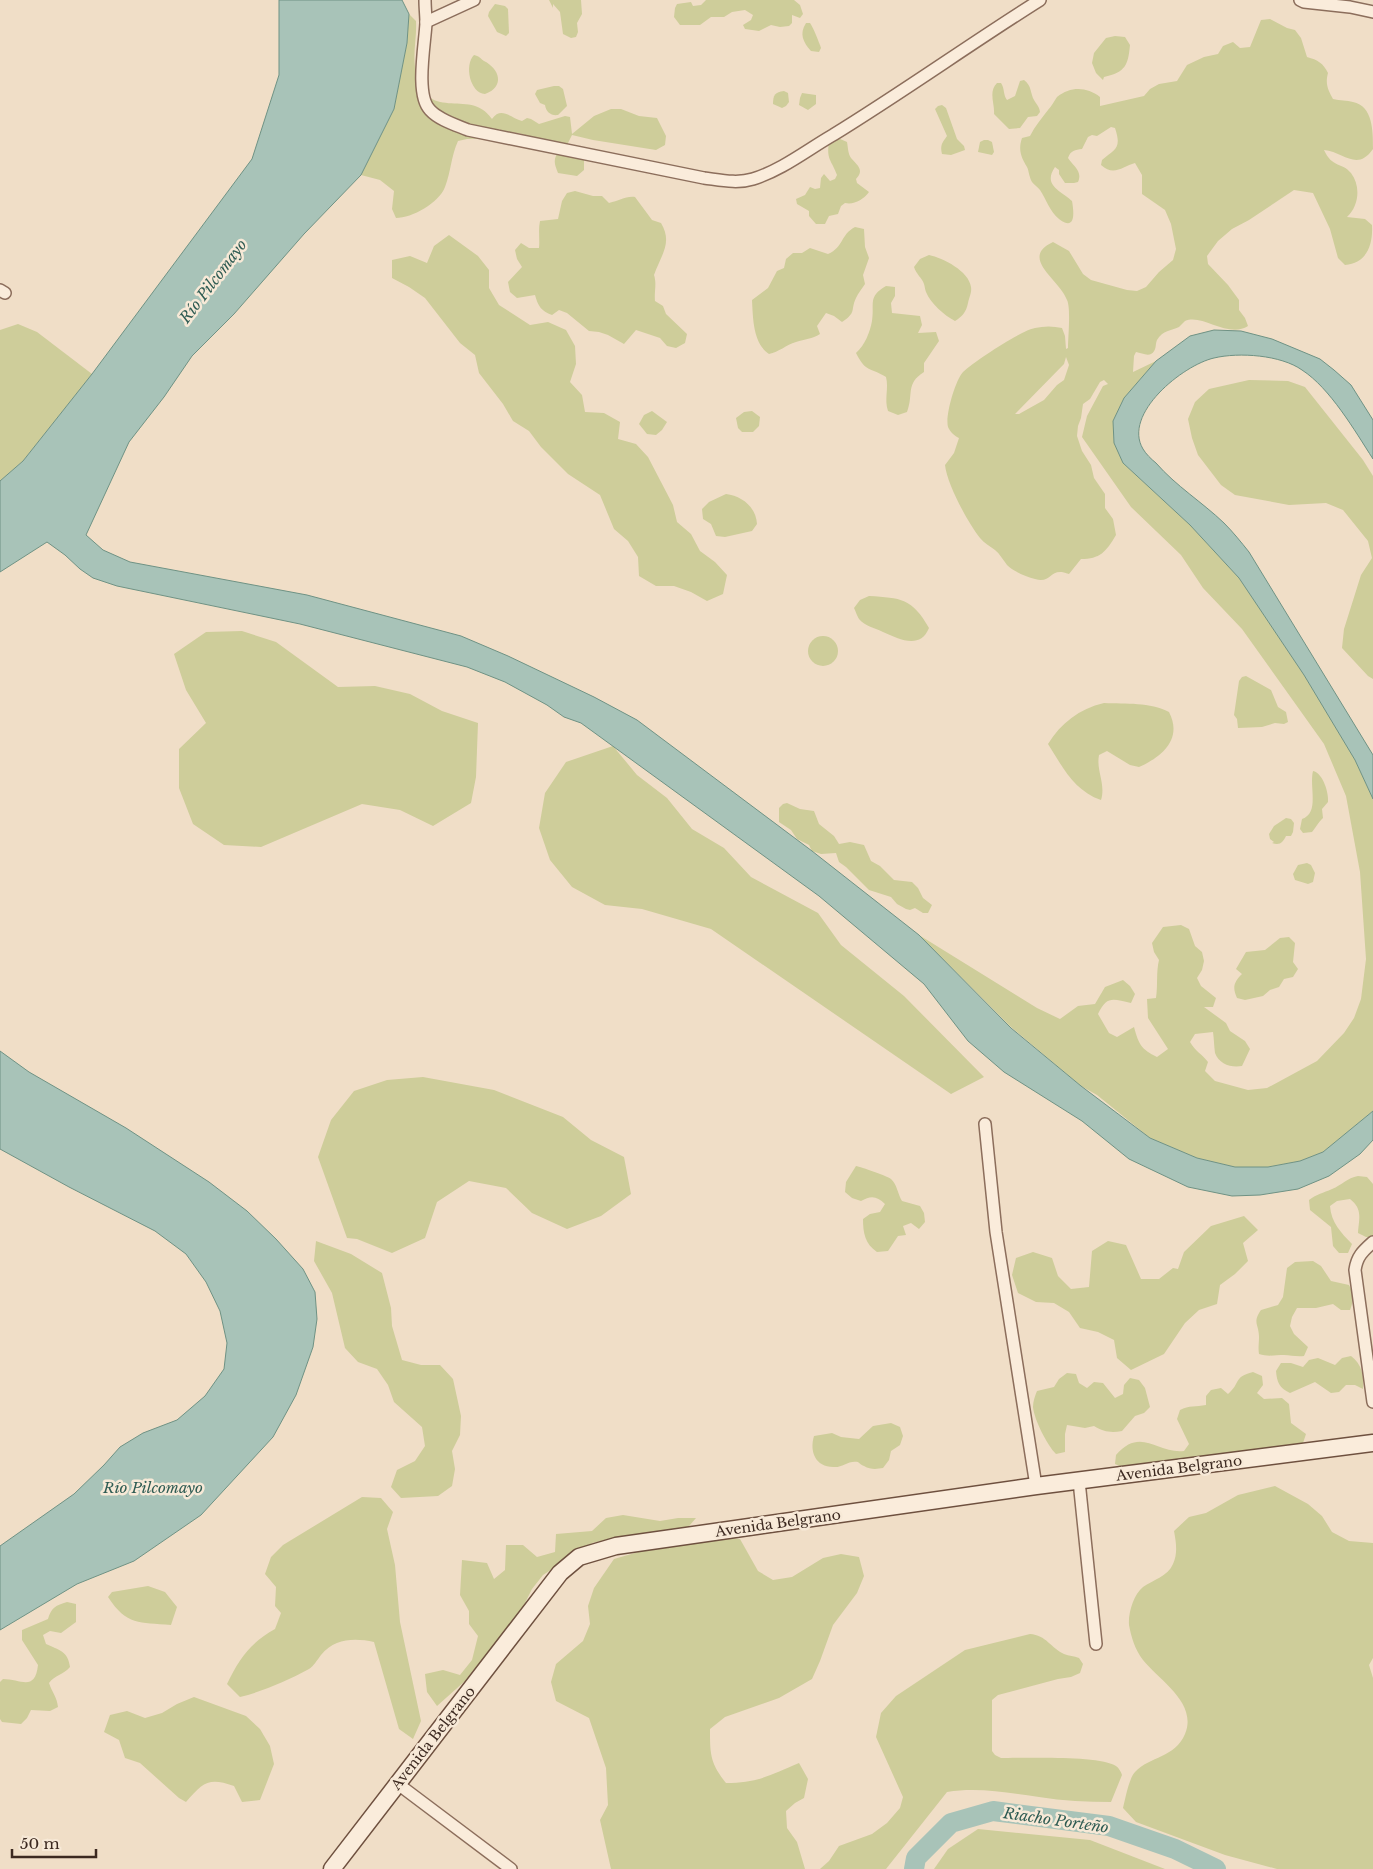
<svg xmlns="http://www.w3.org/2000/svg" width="1373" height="1869" font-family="'Libre Baskerville',serif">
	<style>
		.green { fill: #cecd9a; fill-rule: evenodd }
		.water { fill: #a8c3b8; stroke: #6f9284 }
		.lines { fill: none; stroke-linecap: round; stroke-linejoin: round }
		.river { stroke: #a8c3b8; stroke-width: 20 }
		.street-casing { stroke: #8c6e5c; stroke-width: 14 }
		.secondary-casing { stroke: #6e503f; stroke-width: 19 }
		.street { stroke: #faecdb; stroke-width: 11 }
		.secondary { stroke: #faecdb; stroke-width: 16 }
		.labels { text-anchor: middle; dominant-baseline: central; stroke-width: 5; stroke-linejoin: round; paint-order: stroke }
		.street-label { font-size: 14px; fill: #3c2920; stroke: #f7e9d7 }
		.water-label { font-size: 15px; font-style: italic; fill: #2f5c53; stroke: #f7e9d7 }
	</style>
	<rect width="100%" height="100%" fill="#f0dec7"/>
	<g class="green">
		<polygon points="549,0 581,0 582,14 577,23 578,32 576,37 571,38 563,34 560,12 553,4 553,8"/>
		<polygon points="706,0 794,0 800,5 803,14 800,18 792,15 792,23 789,26 780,27 771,25 759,31 745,29 743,25 751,20 753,15 745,10 732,12 724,17 711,17 700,25 680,25 674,17 675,8 677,4 691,2 693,6 701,5"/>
		<polygon points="495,4 505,6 508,9 509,33 506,36 497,32 488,16 489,12"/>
		<path d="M409,14L416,21C417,36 413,51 415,67C425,128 469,85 492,119C501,106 511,118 522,121L527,118L531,119L539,124L565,116L570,117L572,134L594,116L611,109H621L639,116L657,118L666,136L665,145L656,150L593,140L572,135L567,145L584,156V170L577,176L558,173C554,163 553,160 559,150L555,144L546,139C535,141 528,135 518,133C511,132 505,134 499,129L495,138L467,139L458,141C451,156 451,172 445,187C439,203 412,218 396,218L392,209L394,191L380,180L361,175L394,109L407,43Z"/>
		<path d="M1270,19L1287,28L1295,30L1301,38L1307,57C1318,60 1323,63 1328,73C1325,84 1328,90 1333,99C1340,101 1347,100 1353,102C1373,106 1373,131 1373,149C1357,172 1344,152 1324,150C1332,168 1342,162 1351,173C1361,186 1359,206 1347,217L1365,219L1372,225C1373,245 1367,263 1345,265L1338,258L1330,229L1313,193L1294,190L1249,220L1232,229L1218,241L1207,256L1208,264L1228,285L1239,300V310L1245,318L1248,326C1228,339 1202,313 1185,321C1183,323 1181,325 1179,327C1171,331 1163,330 1157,340C1155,344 1157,351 1151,354C1147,356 1141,353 1136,352L1134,356L1133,372L1156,361L1124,398L1113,421L1114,442L1123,463L1190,525L1239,578L1304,675L1355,760L1373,799V1111L1323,1152L1300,1161L1268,1167H1235L1197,1158L1150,1138L1097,1095L1081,1086L1011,1027L919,935L1037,1008L1060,1019L1078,1006L1095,1004L1105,987L1123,980L1130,986L1135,994L1131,1003C1113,999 1107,995 1098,1014L1109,1033L1117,1037L1134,1027C1139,1045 1141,1049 1157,1057L1168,1049L1148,1018L1147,999L1156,998C1158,985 1156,972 1159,960L1154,952L1152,943L1163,927L1181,925L1189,929L1195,946L1202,952L1204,961L1202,970L1197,978L1201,986L1216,998L1213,1007H1204L1226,1023L1230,1031L1245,1041L1250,1049L1242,1066C1231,1068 1219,1064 1215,1053C1214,1046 1214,1039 1213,1032L1195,1034L1190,1042C1195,1051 1202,1054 1208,1062L1205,1071L1215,1081L1248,1090L1267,1088L1317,1061L1344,1033L1354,1018L1361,999L1366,959L1360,872L1346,796L1324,744L1242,629L1203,588L1181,555L1131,507L1082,437L1087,416L1103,386L1108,384L1104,380L1100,382L1090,399L1083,404L1081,418L1078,426L1077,436L1082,451L1091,465L1094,478L1105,494V508L1113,519L1116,535C1106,552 1100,559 1081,559L1069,574C1049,566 1053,584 1035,579C1026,577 1013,571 1007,565C1003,560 1000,554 995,550C990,546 984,543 980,538C968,523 947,484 945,465L954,453L959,438C955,436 950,432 948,427C945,416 955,381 963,372C975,361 1020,331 1035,328C1044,326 1053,326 1062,328L1065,336L1066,349L1068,348C1068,337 1071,308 1067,300C1059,279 1019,258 1053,242L1069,251L1083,274L1091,280L1127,290L1137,291L1146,287L1159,272L1173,260L1176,249L1171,224L1165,210L1142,194V175L1135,163C1123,166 1114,177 1101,165L1102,160C1115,149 1122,149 1115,128L1111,127L1097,136L1092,135L1088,137L1082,149C1075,150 1071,150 1068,158C1073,166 1083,171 1078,182L1074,183H1065L1059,174V170L1055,167C1042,186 1062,191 1072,201C1074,212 1076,232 1059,219C1050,212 1046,199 1040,190C1038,187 1034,185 1032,182C1029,177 1029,171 1027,167C1021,157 1018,150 1022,138L1030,136C1035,126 1042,118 1048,110C1052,106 1054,101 1057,97C1071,86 1087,87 1100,97V106L1144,96L1150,89L1159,84L1177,81L1187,65L1204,57L1218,54L1223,46L1233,42L1240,48L1250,47L1261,20ZM1066,357L1069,365L1064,380L1057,385L1044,400L1019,414H1015L1064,364Z"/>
		<path d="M806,23H810C813,27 819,42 821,48L819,52L811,51C803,42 799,34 806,23Z"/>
		<path d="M1115,36L1125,37L1130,45C1128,65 1126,72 1104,77L1103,80L1096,73L1092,63L1094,53L1106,38Z"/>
		<path d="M474,55C479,56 480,58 484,61C500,69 505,87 485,94C470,93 464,65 474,55Z"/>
		<path d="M1024,80C1032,86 1030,93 1034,100C1037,105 1039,106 1040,112L1037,116L1028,117L1020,128L1009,129L994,114C995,104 988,92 997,83H1001C1005,89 1003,95 1007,100L1015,96L1020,81Z"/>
		<path d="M554,86H559L563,89L567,106L558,115C551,116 546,112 545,105L540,103L535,94L537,90Z"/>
		<path d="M784,91L788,93L789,102L786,106L782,108L773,104C773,95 775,92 784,91Z"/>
		<polygon points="802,93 816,95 816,104 808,110 799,105 800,98"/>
		<path d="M942,105L946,108L957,139L964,146L965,150L951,155L942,154C940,145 942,143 947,136L935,109L938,106Z"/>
		<path d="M838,138L847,142C848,147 848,154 851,158C857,165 865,170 856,179L857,183L869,192C863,200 854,205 845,203L841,206L838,214L829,216L825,224H816L809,216V211L797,204L796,199L805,195L810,187L815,189L820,188L821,178L824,174L830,181L835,179L837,175C832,161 826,159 829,143Z"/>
		<polygon points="984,140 988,140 992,142 994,152 992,155 978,152 980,142"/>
		<path d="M575,191L593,196H602L609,203C619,201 625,196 635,197L652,220L661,223C673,243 661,255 654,275C657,284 654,291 655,301L663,306L666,314L687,334L685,343L676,348L667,346L660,338L636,330L624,344L608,335L599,332L589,331L567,313L559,310L552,315C541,311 538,306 535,295L517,298L510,292L508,282L522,267L517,259L515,250L521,243L529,248H539C540,239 538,230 540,221L558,219L562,201L567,193Z"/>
		<path d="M855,227L864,229L865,247L869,258L863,275L865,284C862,289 858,293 856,298C850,311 857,312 842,322L834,316L826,313L817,326L820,334C812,339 805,339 796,342C786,345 779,352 769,354C753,343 753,319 752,300L768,288L777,271L784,268L786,259L793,253H802L810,248L828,254C844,247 840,235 855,227Z"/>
		<polygon points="449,235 478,256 489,270 489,288 499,305 530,325 548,322 566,330 575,346 576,364 570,382 582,395 585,412 604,413 620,422 618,439 636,444 648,457 673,505 677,522 691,534 700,551 715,562 727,575 723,594 707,601 691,592 674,586 656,586 639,576 638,557 628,541 614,529 600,495 568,474 541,447 529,431 513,421 503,404 479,373 475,355 460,343 425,298 409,287 392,278 392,260 410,256 427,263 434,246"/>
		<path d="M929,255C943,258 969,271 971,287C972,292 969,298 968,303C966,312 963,316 955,321C944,315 931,304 926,292C925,290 925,287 924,284C922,278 916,274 914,267L920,259Z"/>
		<path d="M886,286L895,287V296L891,303L892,313L920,316L922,325L918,333L936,332L939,341L924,363V372C905,384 914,394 907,412L898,415L888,411C884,399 889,389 886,377C870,367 866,373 856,353C865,345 870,332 872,321C875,304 867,297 886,286Z"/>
		<polygon points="18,324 37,332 92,374 23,461 0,481 0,330"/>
		<polygon points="1249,380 1288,381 1305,387 1363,460 1373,476 1373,679 1368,676 1342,648 1344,629 1361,575 1372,558 1368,541 1343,510 1326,503 1289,505 1235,495 1221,485 1198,455 1192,438 1188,419 1195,402 1209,389"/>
		<polygon points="652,411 667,422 662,430 656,435 647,434 639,424 644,415"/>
		<polygon points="752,411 760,417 759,426 753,432 742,432 738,428 736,418 744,412"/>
		<path d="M726,494C742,496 756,507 757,524L752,531L725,537L716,536L711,524L703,519L702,509L709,502Z"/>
		<path d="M869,596C901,598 912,598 929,628C920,650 899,639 883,632C875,628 865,626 859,619C857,616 856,612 854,608L860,600Z"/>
		<polygon points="242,631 276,642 338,687 375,686 410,694 442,711 478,723 476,777 471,803 433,826 400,810 362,804 261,847 224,845 193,824 179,788 179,749 206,723 186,690 174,654 206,632"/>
		<circle cx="823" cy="651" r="15"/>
		<polygon points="1246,676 1271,690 1278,707 1286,712 1288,722 1284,724 1275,723 1262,727 1238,728 1237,719 1234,715 1239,681 1242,677"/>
		<path d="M1104,703C1126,704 1150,702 1169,712C1183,739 1162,757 1139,767L1130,765L1107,751L1099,755C1096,771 1106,784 1101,800C1074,791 1062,766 1048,744C1061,723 1079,709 1104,703Z"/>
		<polygon points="613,746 637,775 667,798 692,829 724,848 751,877 818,913 841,945 904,996 984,1077 951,1094 711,929 642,909 605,905 572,887 550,860 539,828 545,793 566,762"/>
		<path d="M1313,771C1323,773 1329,793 1328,802L1322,809L1323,818C1318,823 1316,827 1312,832L1303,833L1300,829L1302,819C1320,813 1309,787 1313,771Z"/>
		<polygon points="787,803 800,809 814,811 819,824 834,836 839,844 850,842 864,845 871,861 880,866 894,880 912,882 918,888 923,898 932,905 928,913 923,913 915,908 910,910 906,909 897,904 891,897 869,890 846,867 839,862 836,853 821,854 812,851 809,845 797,839 791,830 779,822 779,808 783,804"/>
		<path d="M1286,818L1291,819L1294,823L1293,832L1291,836H1286C1283,842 1280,846 1272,843L1274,842L1270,839L1269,834L1274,826Z"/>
		<polygon points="1307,863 1311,865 1315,873 1313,882 1308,884 1295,880 1293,874 1298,865"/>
		<path d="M1289,937L1295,943L1293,962L1298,969L1293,977L1284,979L1279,987L1270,990L1263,996L1245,1000L1237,998C1232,987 1234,982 1242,974L1236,969L1246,952L1265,950L1280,938Z"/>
		<polygon points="423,1077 494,1090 563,1117 591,1140 624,1157 631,1194 601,1216 567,1229 532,1213 506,1188 469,1181 437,1202 425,1238 392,1253 357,1239 347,1238 318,1157 331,1120 354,1091 387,1080"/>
		<path d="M856,1166C861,1167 887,1176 891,1179C897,1184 898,1195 902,1201L920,1206L924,1213L925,1222L919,1229L911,1223L903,1226L906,1235L898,1236L888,1251L877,1252C865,1244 863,1233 863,1219L870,1214L880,1212L885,1204C877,1196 871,1195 861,1201L852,1198L845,1192L846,1182Z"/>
		<path d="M1358,1176L1367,1177L1373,1184V1237H1366L1358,1233C1359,1219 1363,1209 1350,1199L1337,1201L1330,1206C1331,1222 1341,1233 1352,1244L1348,1253H1339L1333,1246L1331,1227L1310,1210L1309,1200C1317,1194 1323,1193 1332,1189C1342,1185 1347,1178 1358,1176Z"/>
		<polygon points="1244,1216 1258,1230 1243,1243 1248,1261 1235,1274 1220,1285 1217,1304 1199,1310 1185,1323 1164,1354 1131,1370 1117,1358 1114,1340 1098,1332 1080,1328 1069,1312 1054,1303 1036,1302 1018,1293 1012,1275 1016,1258 1033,1252 1052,1258 1058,1276 1071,1289 1089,1287 1092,1251 1108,1241 1126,1245 1141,1279 1159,1279 1173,1268 1178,1269 1184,1252 1211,1226"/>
		<polygon points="316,1241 351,1254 382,1273 391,1308 392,1326 402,1360 421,1365 440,1365 453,1379 461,1416 460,1435 452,1451 455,1469 452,1486 438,1496 401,1498 391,1487 397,1470 415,1461 425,1446 422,1427 394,1402 388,1385 377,1369 358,1362 345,1348 332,1293 314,1261"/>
		<path d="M1313,1261L1321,1266L1331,1281L1349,1285C1354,1294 1354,1300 1350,1310H1341L1333,1304L1316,1308H1297L1292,1317L1290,1326L1294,1334L1308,1347L1304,1356C1296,1357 1291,1355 1284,1355C1275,1355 1268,1357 1259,1354C1258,1348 1259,1343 1259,1337C1259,1324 1252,1323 1261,1310L1278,1305L1283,1297L1287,1268L1295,1262Z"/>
		<path d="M1351,1356C1362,1364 1364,1376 1363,1389L1355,1385H1346L1339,1392L1331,1393L1315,1382L1290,1393C1279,1388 1277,1382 1276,1371L1281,1363H1291L1303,1367L1309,1360L1318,1358L1335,1365L1342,1358Z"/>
		<path d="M1253,1372L1262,1376L1263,1385L1257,1393L1264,1399L1282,1398L1289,1404L1291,1423L1306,1434L1303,1443L1295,1448L1124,1468L1115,1464L1116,1455C1141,1426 1157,1454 1184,1451L1189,1444L1177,1419L1180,1410C1189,1405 1196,1407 1206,1405V1396L1211,1390L1221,1388L1228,1394C1241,1383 1233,1377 1253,1372Z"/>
		<path d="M1067,1373L1076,1374L1079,1383L1087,1388L1094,1382L1103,1383L1115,1398L1123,1394L1124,1385L1130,1378L1139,1380L1145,1388L1150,1407L1144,1413L1135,1416L1122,1431C1111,1433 1104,1432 1094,1426L1085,1428L1067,1425L1065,1434V1452L1056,1454C1047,1445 1034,1419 1033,1407C1033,1401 1035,1396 1037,1391L1054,1387L1059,1379Z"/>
		<path d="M891,1423L900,1427L903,1436L900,1445L891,1451L889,1460L883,1468C877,1469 871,1470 864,1466C863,1466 859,1463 858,1462C849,1460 843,1467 835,1467C816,1468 809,1452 814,1436L832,1433L841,1437L859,1439L873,1426Z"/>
		<path d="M1275,1486L1308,1504L1322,1516L1332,1532L1349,1541L1373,1543V1658L1369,1665L1373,1678V1869H1277L1225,1855L1136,1822L1123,1808C1125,1800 1129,1778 1135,1772C1150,1756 1175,1758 1185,1734C1198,1703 1159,1680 1143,1660C1135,1650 1131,1636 1129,1625C1128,1613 1134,1594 1143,1587C1153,1580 1168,1576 1173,1564C1178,1553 1176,1542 1174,1531L1189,1517L1206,1513L1238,1495Z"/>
		<path d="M362,1497L381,1498L393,1512L387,1529L395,1565L400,1622L421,1721L413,1739L399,1729L374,1642C355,1638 335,1638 321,1655C317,1660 314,1666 309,1669C287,1681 264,1691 240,1697L227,1684C239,1659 250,1643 275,1629L281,1613L275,1606L276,1587L265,1574L271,1557L283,1545Z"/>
		<polygon points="623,1515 660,1521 678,1518 696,1518 683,1533 627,1535 592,1543 579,1557 560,1564 543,1575 532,1589 515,1623 500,1637 465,1681 437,1706 427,1692 425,1674 443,1670 460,1675 472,1660 478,1636 469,1624 469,1611 460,1595 462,1560 487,1563 494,1579 505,1570 506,1545 523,1545 537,1557 555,1552 556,1534 592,1531 606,1518"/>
		<path d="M721,1537L740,1539L758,1571L773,1580L792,1577L823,1558L841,1554L859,1557L864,1576L857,1593L833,1625L820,1661L812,1679L779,1698L725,1717L710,1729C710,1754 710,1763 726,1783C757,1783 771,1775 799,1763L808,1779L804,1798L795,1803L786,1811L787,1828L797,1842L805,1869H611L600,1820L608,1805L606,1768L589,1718L556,1701L551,1682L556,1664L583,1641L590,1624L588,1606L594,1588L614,1559L666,1544Z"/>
		<path d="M148,1586L165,1592L177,1607L171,1625C139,1622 127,1626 108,1597L112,1592Z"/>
		<path d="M67,1602L76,1604V1622L61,1633L50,1631L43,1635L46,1644C59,1650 68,1651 70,1667C63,1675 55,1675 49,1683C52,1692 57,1697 58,1707L50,1711L31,1710L27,1718L21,1724L2,1722L0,1719V1682L3,1679C21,1679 35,1692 38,1665L22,1640V1630L48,1619C51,1608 56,1605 67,1602Z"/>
		<path d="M1030,1634C1046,1635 1051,1648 1064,1654C1069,1656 1074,1656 1079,1658L1083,1664L1080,1673L1071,1677L1058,1679L998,1695L992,1700V1751L995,1755L1001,1758C1024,1758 1100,1755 1116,1766C1119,1768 1121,1772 1122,1775L1111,1802C1087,1802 1063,1801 1039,1797C1008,1793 979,1787 947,1792L886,1869H820L829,1861L839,1846L872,1834L887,1823L900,1808L903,1797L876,1737L881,1713L896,1696L965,1650Z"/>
		<path d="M194,1697L246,1716L260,1729L270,1746L274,1764L260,1800L242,1802L234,1786C209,1777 203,1782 186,1802L179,1798L140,1763L125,1758L119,1740L104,1732L110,1715L127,1711L145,1718L162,1713L177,1704Z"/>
		<polygon points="978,1829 1090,1840 1165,1869 934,1869 948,1849"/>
	</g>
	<g class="water">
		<polygon points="279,0 402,0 409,14 407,43 394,109 361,175 304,234 234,314 192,356 164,397 129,442 86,535 103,550 130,562 307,595 461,636 508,656 594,697 637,720 812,851 919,935 1011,1028 1081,1086 1150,1138 1197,1158 1235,1167 1268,1167 1300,1161 1323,1152 1373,1111 1373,1140 1360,1154 1329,1176 1298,1189 1260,1195 1232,1196 1188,1187 1129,1159 1082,1121 1004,1072 968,1041 924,984 819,896 581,723 564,717 547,705 505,682 467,667 300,624 117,586 93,578 80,569 65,555 47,542 0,572 0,481 23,461 92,374 252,159 279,75"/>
		<path d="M1214,330L1241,331L1272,339L1320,359L1334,370L1351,385L1373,420V459C1355,431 1330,388 1302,370C1281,355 1239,352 1214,358C1183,365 1122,414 1143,449C1146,454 1151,459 1156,463C1176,486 1202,502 1224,523C1233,532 1241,542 1249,552L1373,755V799L1355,760L1304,675L1239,578L1190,525L1123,463L1114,443L1113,421L1124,398L1156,361L1190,336Z"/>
		<polygon points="0,1051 29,1072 126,1128 209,1182 247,1211 276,1239 303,1269 315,1292 317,1319 313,1347 296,1395 273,1437 201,1515 134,1561 77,1584 0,1630 0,1546 74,1494 104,1465 120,1447 143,1433 177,1420 205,1396 224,1369 227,1343 220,1311 206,1282 186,1254 155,1231 69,1187 0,1149"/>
	</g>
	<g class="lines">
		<polyline class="river" points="914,1869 916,1858 951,1823 993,1811 1109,1826 1175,1849 1216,1869"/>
		<defs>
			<g id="street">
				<path d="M425,0C425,8 426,16 426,23C425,44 415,95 430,110C439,120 456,125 468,130L704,178C720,180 737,184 753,179C782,170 807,150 833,135C903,92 970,44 1040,0"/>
				<polyline points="1300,0 1304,2 1350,7 1373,12"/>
				<polyline points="426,22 474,0"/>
				<polyline points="0,290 5,293"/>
				<polyline points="985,1124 996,1232 1036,1486"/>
				<path d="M1373,1242C1363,1251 1357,1256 1355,1270L1373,1402"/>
				<polyline points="1079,1481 1096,1644"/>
				<polyline points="398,1784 511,1869"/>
			</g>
			<polyline id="secondary" points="332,1869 560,1573 579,1557 616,1546 1036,1486 1373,1443"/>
		</defs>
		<use href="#street" class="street-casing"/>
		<use href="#secondary" class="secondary-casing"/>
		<use href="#street" class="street"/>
		<use href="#secondary" class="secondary"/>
	</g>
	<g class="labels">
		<g class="street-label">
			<text transform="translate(1179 1468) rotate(-7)">Avenida Belgrano</text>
			<text transform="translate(778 1523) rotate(-8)">Avenida Belgrano</text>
			<text transform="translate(433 1738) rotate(-52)">Avenida Belgrano</text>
		</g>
		<g class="water-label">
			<text transform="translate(213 281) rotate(-53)">Río Pilcomayo</text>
			<text x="153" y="1487">Río Pilcomayo</text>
			<text transform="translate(1056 1820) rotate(8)">Riacho Porteño</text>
		</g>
	</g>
	<path d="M12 1849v8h84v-8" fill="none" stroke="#3c2920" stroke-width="2.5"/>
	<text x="20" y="1849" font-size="15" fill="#3c2920" stroke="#f7e9d7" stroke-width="4" paint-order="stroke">50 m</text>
</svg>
